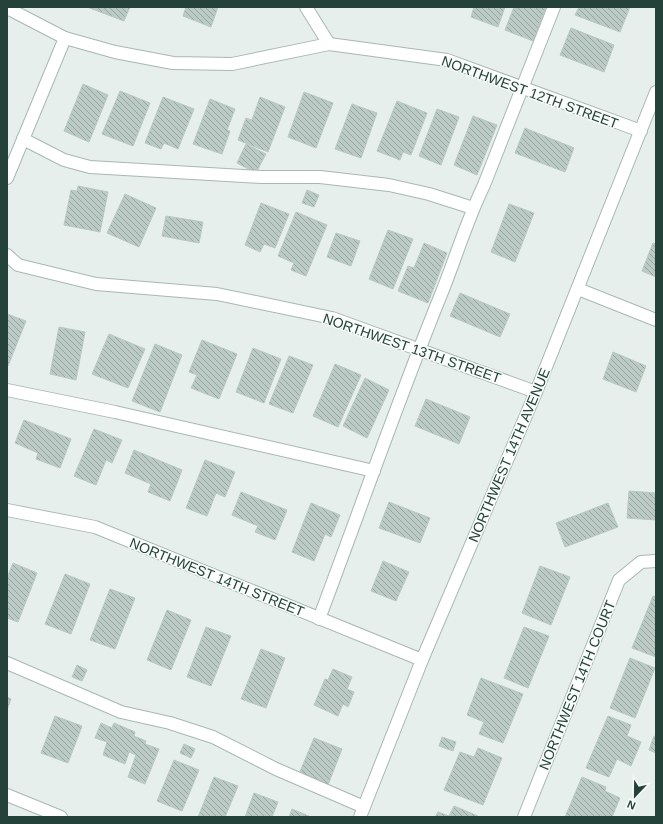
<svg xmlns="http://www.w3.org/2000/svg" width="663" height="824" font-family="Arial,sans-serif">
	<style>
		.building { fill: url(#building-back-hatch); stroke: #b8c9c2 }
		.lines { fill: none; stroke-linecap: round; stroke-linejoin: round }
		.minor-casing { stroke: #a8b8b2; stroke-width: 14 }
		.minor { stroke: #fff; stroke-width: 12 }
		.labels { text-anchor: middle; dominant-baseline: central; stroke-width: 3; stroke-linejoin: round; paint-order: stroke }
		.street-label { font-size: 14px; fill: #24423a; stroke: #f7fbf9 }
	</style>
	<defs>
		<pattern id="building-back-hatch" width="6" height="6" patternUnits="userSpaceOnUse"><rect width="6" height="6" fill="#bbcac4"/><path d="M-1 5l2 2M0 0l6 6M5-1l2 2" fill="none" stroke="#98a6a0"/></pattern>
	</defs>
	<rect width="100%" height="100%" fill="#e6efeb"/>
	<g class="building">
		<polygon points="87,7 130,7 124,21"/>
		<polygon points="186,7 218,7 211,27 183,16"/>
		<polygon points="474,7 505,7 498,27 471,17"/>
		<polygon points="514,7 546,7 533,41 505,30"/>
		<polygon points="579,7 630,7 620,32 575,15"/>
		<polygon points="571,28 614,45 604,72 560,55"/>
		<polygon points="83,84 108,95 89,142 64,131"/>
		<polygon points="120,91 150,103 133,146 102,134"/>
		<polygon points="304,92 333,103 316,148 288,137"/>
		<polygon points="163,97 194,109 178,149 164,143 161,149 145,143"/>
		<polygon points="260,97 285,107 268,152 238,140 246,118 252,120"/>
		<polygon points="210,99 235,109 227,130 230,131 222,154 193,144"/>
		<polygon points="397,101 427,113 411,155 403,152 400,160 377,151"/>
		<polygon points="352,104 377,113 361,158 335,149"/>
		<polygon points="437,109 459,117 441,165 419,156"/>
		<polygon points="473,116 497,125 477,175 454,165"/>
		<polygon points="525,128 574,148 565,172 515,153"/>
		<polygon points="246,144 266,154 256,173 237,163"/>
		<polygon points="78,186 108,192 100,232 64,225 71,190 77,191"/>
		<polygon points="307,190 319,195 314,207 302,203"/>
		<polygon points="125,194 156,208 139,247 107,233"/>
		<polygon points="261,203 289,214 275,248 264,244 260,252 245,245"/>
		<polygon points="509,204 534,213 515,262 491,252"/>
		<polygon points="296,212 327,225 306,276 291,270 294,263 278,256"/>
		<polygon points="166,216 203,222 199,243 162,236"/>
		<polygon points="388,230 413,239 393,289 369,279"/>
		<polygon points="336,233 360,241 351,266 327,257"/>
		<polygon points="424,243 447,253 428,303 398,291 408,266 414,268"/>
		<polygon points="653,243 656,244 656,277 642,271"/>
		<polygon points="460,293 510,314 500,337 450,316"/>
		<polygon points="7,314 26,321 8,366 7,366"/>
		<polygon points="59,327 85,332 76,380 50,374"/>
		<polygon points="109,334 145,349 128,388 92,374"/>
		<polygon points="202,340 237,354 219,399 191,388 197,375 189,372"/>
		<polygon points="155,344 182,355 160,412 132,401"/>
		<polygon points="253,348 281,359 264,403 236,392"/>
		<polygon points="613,352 646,366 636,392 603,379"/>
		<polygon points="289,356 313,365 293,413 269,404"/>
		<polygon points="335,364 361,375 338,427 313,416"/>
		<polygon points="365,378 389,390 367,438 343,426"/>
		<polygon points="426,399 470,417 459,444 415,426"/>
		<polygon points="24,420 71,439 60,468 36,459 38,453 15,443"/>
		<polygon points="94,429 122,440 112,463 106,460 96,485 74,476"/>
		<polygon points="134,450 182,470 170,501 148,492 151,484 125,473"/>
		<polygon points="205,460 235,472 225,497 216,493 207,516 186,508"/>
		<polygon points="629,491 656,493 656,520 627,518"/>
		<polygon points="241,492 287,510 275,540 255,532 258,526 232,515"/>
		<polygon points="389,502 430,518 420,543 379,528"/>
		<polygon points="311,503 340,515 331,537 325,534 314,561 292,552"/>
		<polygon points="608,503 618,527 565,547 556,523"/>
		<polygon points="383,561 409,572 396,601 371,591"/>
		<polygon points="13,563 37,573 18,622 7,618 7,578"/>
		<polygon points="540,566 570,577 551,625 522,613"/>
		<polygon points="65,574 90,584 71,634 45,624"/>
		<polygon points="110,589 135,598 115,649 90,640"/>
		<polygon points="653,596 656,597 656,657 632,648"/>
		<polygon points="167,610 191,620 171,670 147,660"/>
		<polygon points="206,627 231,636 211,686 187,677"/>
		<polygon points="524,627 549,636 528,688 504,678"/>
		<polygon points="261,649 285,658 266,708 241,699"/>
		<polygon points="630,658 655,668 635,718 610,708"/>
		<polygon points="77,665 87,670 82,681 72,677"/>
		<polygon points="333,669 352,677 347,689 354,692 348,707 343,704 338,716 314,705 325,679 328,680"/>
		<polygon points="481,678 523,694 503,743 479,734 484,722 467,715"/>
		<polygon points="7,697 11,699 7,710"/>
		<polygon points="55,716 82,726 68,763 41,753"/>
		<polygon points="608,716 631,725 627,736 641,742 631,766 617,759 609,777 586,768"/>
		<polygon points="101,723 112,728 114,723 135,732 134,736 146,741 145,744 159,749 145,784 128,777 136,755 129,752 125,764 103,755 107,742 95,738"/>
		<polygon points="654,736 656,737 656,753 649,750"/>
		<polygon points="442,737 456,742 453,751 439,746"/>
		<polygon points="314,738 342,749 328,785 299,774"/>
		<polygon points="184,744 195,749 191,758 180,753"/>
		<polygon points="478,748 502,758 483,805 444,790 460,752 474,757"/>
		<polygon points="174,760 199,770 182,811 157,801"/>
		<polygon points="214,777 238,786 225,817 198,817"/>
		<polygon points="582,777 606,787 605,791 620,798 612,817 565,817"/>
		<polygon points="254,793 278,802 272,817 245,817"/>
		<polygon points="454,806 478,816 477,817 435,817 438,812 449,816"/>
		<polygon points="292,809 311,817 289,817"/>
	</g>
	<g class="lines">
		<defs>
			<g id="minor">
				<polyline points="306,7 329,44"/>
				<polyline points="7,8 65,38 115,52 173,63 232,64 329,44 447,60 641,131"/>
				<polyline points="23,139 64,160 90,167 261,177 320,177 389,185 429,194 473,208"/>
				<polyline points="7,178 65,38"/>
				<polyline points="7,255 18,265 96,284 217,294 332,318 536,392"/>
				<polyline points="578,289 656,320"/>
				<polyline points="7,390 115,412 374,471"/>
				<polyline points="7,510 95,527 422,660"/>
				<path d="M319,619C360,510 398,400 442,292C456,257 467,220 484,185L554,7"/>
				<polyline points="7,663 121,712 170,723 213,737 276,769 364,807"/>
				<polyline points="7,795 61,817"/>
				<polyline points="360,817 422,660 536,392 656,92"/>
				<polyline points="524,817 619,580 641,562 656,561"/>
			</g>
		</defs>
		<use href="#minor" class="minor-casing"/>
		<use href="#minor" class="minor"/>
	</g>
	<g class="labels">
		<g class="street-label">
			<text transform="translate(530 92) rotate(20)">NORTHWEST 12TH STREET</text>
			<text transform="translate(412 348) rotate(19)">NORTHWEST 13TH STREET</text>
			<text transform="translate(509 455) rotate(-67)">NORTHWEST 14TH AVENUE</text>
			<text transform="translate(217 577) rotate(22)">NORTHWEST 14TH STREET</text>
			<text transform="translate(577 685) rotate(-68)">NORTHWEST 14TH COURT</text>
		</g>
	</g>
	<rect width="663" height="824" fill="none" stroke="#24423a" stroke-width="16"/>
	<g transform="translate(635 796) rotate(202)" stroke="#f7fbf9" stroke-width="3" paint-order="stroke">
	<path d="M0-3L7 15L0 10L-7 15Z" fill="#24423a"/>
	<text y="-6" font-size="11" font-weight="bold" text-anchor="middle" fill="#24423a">N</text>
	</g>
</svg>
